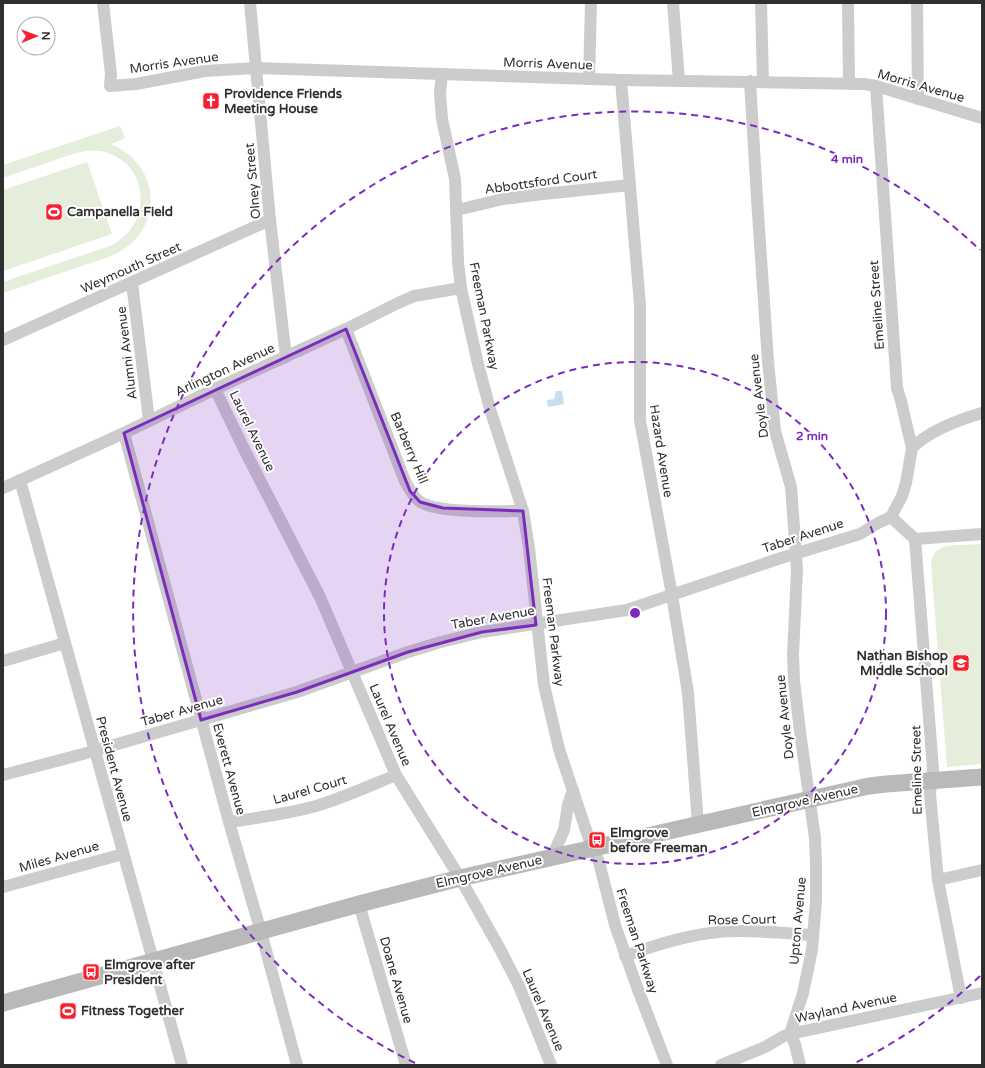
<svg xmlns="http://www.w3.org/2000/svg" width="985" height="1068" font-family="'Varela Round',sans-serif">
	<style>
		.green { fill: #e5eddb }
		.water { fill: #c6deef }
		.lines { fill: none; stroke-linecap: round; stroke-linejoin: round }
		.street { stroke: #ccc; stroke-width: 12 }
		.secondary { stroke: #b9b9b9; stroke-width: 17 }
		.marked { fill: #7b2cbf; fill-opacity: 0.2; stroke: #7b2cbf; stroke-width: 3; stroke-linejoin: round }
		.ring { fill: none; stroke: #7b2cbf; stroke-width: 2; stroke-dasharray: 7 5 }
		.labels { text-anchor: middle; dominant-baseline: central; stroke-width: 4; stroke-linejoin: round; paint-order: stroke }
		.street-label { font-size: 13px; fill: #2f2f2f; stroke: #fff }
		.poi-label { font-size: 13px; font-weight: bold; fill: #2f2f2f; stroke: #fff; text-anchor: start }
		.centre { fill: #7b2cbf; stroke: #fff; stroke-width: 2 }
		.ring-label { font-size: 12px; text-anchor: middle; font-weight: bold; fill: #7b2cbf; stroke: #fff; stroke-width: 4; stroke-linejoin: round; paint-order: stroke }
	</style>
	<rect width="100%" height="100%" fill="#fff"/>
	<g class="green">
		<path d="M120,126L125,138L111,144C163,166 165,233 111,256L3,293V282L107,247C155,228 151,160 100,151C82,148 66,157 49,162C34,167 18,173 3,178V165Z"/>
		<polygon points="87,162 112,234 3,271 3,190"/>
		<path d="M982,544V764L947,767L931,563C932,556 935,551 941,548C948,544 973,545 982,544Z"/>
	</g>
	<polygon class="water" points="556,391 562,391 564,404 548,407 547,400 554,399"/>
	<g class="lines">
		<g class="street">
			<polyline points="103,3 111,74 110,86 136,84 205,71 256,68 621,80 864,84 876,86 982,118"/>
			<polyline points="250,3 270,220 286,357"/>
			<polyline points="673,3 679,81"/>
			<polyline points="761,3 763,82"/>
			<polyline points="848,3 849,84"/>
			<polyline points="917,3 918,99"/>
			<polyline points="442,74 440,93 442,119 455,179 458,262 461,288 478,364 490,409 523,511 529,548 544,685 559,749 588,836 599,862 615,925 637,987 667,1065"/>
			<polyline points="589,79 591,3"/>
			<polyline points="621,80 640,305 640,420 672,595 688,693 698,824"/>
			<polyline points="750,81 757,199 768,361 775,431 791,487 796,554 797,570 793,655 794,681 801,739 815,838 816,865 816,900 812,950 803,993 790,1034 795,1044 800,1065"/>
			<polyline points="876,86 897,388 901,401 912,448 906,483 902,496 891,517"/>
			<polyline points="457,210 503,199 543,194 630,185"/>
			<polyline points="132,283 149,420"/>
			<path d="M346,329L405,481C409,488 412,495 419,501C436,514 500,511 523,511"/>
			<polyline points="3,340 270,220"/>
			<polyline points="215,389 245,451 320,597 396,775 460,878 500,949 519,986 551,1065"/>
			<polyline points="124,433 229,822 261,932 297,1065"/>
			<path d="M912,448C930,430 958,420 982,413"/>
			<polyline points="20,480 182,1065"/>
			<polyline points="3,488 124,433 215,389 346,329 398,303 414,296 461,288"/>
			<polyline points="891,517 915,539 982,534"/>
			<polyline points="915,539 933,769 930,794 938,880 961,998"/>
			<polyline points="3,661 65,643"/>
			<polyline points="3,775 83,754 297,692 408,652 441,642 482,632 627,610 781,558 860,534 878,523 891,517"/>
			<path d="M229,822C258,818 287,814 316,806C343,798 369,786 396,775"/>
			<polyline points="552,857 564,830 568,805 573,790"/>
			<polyline points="938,880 982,870"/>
			<polyline points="3,887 123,854"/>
			<polyline points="359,904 406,1065"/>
			<path d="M625,956C655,945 687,935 718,932C749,929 782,933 813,935"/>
			<polyline points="721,1065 765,1047 784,1036 790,1034 982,993"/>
		</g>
		<polyline class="secondary" points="3,1003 359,904 460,878 869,786 886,784 982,777"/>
	</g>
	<path class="marked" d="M346,329L410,491L420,502L443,508L523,511L536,625L482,632L408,652L297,692L201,720L124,433Z"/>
	<g class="ring">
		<circle cx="635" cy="613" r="251"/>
		<path d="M980 976A501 501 0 0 1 855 1063M415 1063A501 501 0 1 1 980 250"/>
	</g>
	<defs>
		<symbol id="church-square" viewBox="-11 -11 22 22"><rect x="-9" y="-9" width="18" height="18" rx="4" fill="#f6212e" stroke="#fff"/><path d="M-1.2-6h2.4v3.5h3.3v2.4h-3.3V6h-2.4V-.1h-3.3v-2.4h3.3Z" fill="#fff"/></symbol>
		<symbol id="stadium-square" viewBox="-11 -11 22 22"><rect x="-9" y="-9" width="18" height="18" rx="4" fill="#f6212e" stroke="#fff"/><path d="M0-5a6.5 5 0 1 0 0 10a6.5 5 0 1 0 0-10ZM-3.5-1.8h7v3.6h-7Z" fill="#fff"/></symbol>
		<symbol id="school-square" viewBox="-11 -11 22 22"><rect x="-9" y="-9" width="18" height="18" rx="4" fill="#f6212e" stroke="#fff"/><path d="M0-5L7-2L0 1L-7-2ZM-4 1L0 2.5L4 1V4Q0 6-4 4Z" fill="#fff"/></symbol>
		<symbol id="bus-square" viewBox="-11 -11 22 22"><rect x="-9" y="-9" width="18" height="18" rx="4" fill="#f6212e" stroke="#fff"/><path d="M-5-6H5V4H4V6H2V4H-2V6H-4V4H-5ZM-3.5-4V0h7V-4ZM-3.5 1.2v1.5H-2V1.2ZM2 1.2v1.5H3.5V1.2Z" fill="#fff"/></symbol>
	</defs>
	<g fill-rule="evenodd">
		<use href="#church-square" x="201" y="91" width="20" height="20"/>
		<use href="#stadium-square" x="44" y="202" width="20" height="20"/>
		<use href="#school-square" x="951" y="653" width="20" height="20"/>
		<use href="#bus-square" x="587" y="830" width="20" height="20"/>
		<use href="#bus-square" x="81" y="962" width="20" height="20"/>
		<use href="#stadium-square" x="58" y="1001" width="20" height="20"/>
	</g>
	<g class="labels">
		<g class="street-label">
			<text transform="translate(174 63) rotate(-8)">Morris Avenue</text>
			<text transform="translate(548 64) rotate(2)">Morris Avenue</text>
			<text transform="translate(921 86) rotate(16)">Morris Avenue</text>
			<text transform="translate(253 181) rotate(-95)">Olney Street</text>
			<text transform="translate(541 182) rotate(-8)">Abbottsford Court</text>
			<text transform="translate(131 268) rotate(-24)">Weymouth Street</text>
			<text transform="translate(877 305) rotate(-94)">Emeline Street</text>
			<text transform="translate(484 316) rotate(79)">Freeman Parkway</text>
			<text transform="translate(127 353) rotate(-97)">Alumni Avenue</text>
			<text transform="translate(225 370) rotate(-25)">Arlington Avenue</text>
			<text transform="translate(759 396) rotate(-97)">Doyle Avenue</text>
			<text transform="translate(252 431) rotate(64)">Laurel Avenue</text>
			<text transform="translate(409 448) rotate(67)">Barberry Hill</text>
			<text transform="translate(661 451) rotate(81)">Hazard Avenue</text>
			<text transform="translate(803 536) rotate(-18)">Taber Avenue</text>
			<text transform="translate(493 618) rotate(-10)">Taber Avenue</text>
			<text transform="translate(553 632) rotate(83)">Freeman Parkway</text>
			<text transform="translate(182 711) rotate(-16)">Taber Avenue</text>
			<text transform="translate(785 717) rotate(-96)">Doyle Avenue</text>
			<text transform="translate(390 725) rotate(67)">Laurel Avenue</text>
			<text transform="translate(114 769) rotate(75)">President Avenue</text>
			<text transform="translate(229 769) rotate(75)">Everett Avenue</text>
			<text transform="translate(917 770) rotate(-91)">Emeline Street</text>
			<text transform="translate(310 790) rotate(-16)">Laurel Court</text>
			<text transform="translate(805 801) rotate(-13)">Elmgrove Avenue</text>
			<text transform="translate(59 857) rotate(-16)">Miles Avenue</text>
			<text transform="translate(489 872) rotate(-13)">Elmgrove Avenue</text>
			<text transform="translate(742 920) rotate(-1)">Rose Court</text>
			<text transform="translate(798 921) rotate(-85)">Upton Avenue</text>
			<text transform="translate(637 941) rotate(72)">Freeman Parkway</text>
			<text transform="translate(396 980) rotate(74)">Doane Avenue</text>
			<text transform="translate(846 1008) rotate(-12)">Wayland Avenue</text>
			<text transform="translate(543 1010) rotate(67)">Laurel Avenue</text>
		</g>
		<g class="poi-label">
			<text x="224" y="94">Providence Friends<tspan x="224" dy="15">Meeting House</tspan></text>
			<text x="67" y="212">Campanella Field</text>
			<text x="948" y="656" text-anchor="end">Nathan Bishop<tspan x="948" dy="15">Middle School</tspan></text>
			<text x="610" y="833">Elmgrove<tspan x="610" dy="15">before Freeman</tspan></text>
			<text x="104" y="965">Elmgrove after<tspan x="104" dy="15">President</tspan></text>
			<text x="81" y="1011">Fitness Together</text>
		</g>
	</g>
	<circle cx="635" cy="613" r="6" class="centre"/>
	<g class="ring-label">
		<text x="847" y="163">4 min</text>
		<text x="812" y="440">2 min</text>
	</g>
	<rect width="985" height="1068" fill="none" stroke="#2f2f2f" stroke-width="8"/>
	<g transform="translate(36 36) rotate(89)"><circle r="19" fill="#ffffff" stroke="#acacac"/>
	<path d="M0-3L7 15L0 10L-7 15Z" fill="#f6212e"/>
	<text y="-6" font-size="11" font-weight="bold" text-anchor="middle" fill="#2f2f2f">N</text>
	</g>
</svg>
